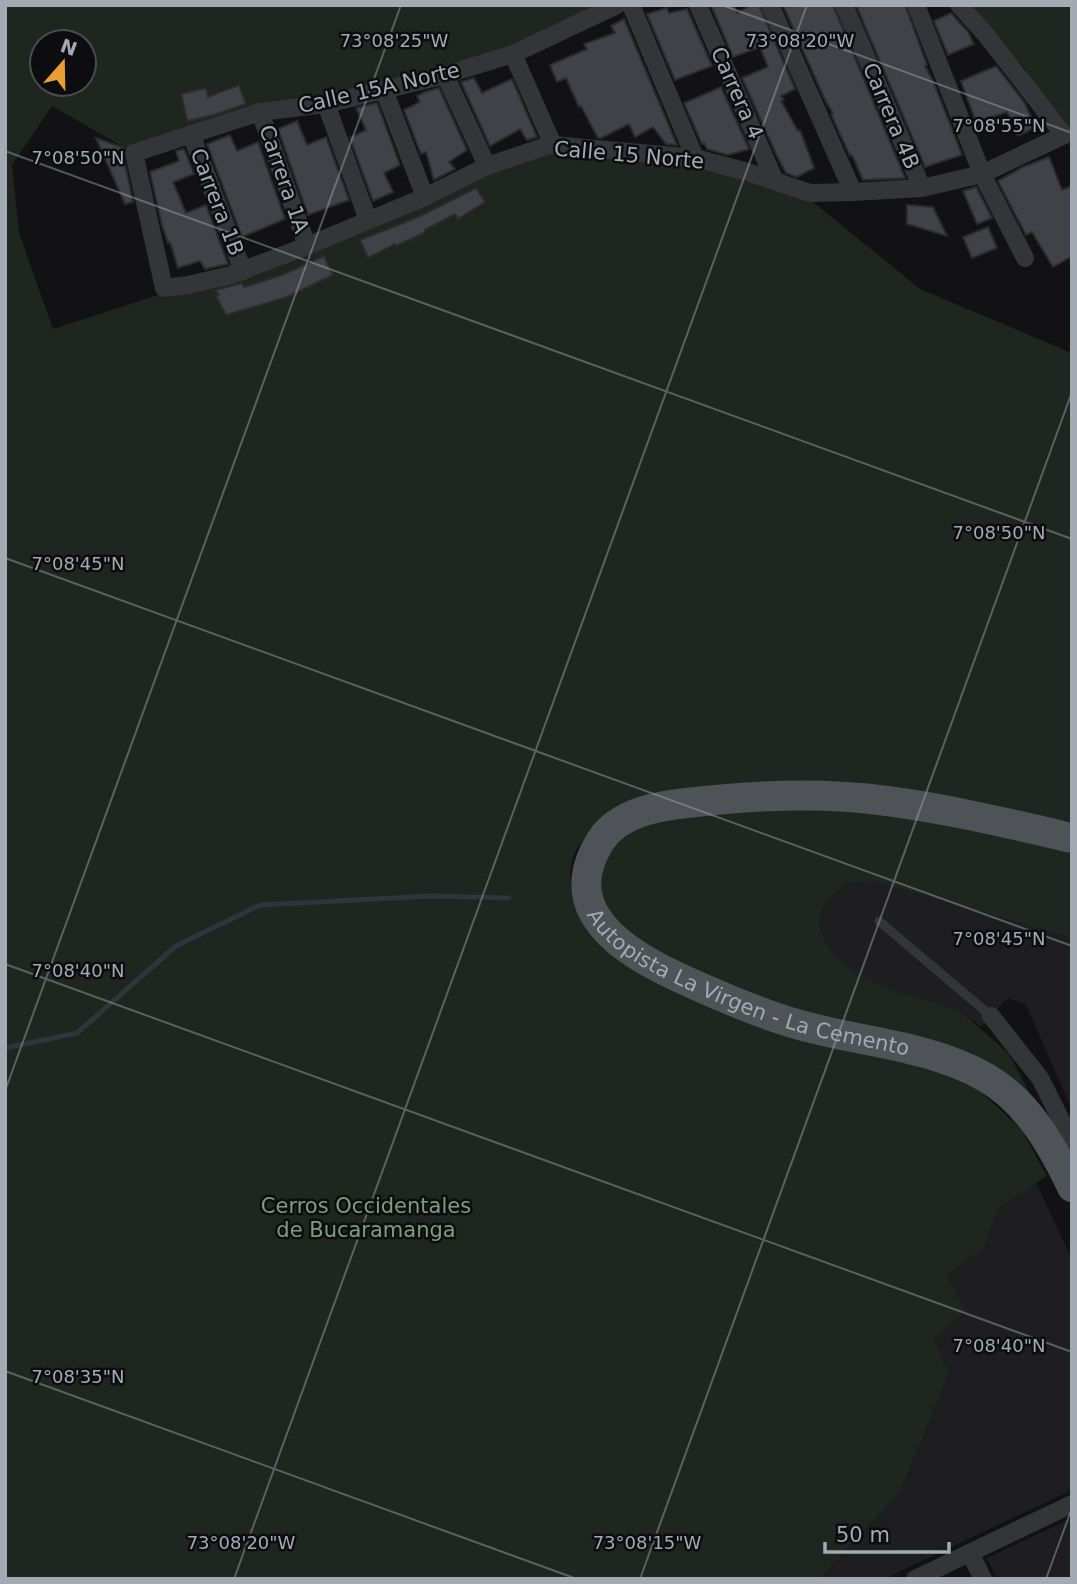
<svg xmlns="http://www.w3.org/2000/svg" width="1077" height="1584" font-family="'DejaVu Sans',sans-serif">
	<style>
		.built { fill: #1e1e21 }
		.green { fill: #1e261f; fill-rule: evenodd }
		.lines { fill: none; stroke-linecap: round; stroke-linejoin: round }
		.stream { stroke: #2c363c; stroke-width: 5 }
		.building { fill: #414247; stroke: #2c2c30; stroke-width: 2 }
		.lane { stroke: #333538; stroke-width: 9 }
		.street { stroke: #333538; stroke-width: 18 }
		.primary { stroke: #4f5257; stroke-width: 30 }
		.ticks { fill: none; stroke: #a4aab4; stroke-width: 2; stroke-opacity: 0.45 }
		.labels { text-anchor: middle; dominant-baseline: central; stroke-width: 5; stroke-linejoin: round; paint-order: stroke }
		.street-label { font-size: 21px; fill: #a4aab4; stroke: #0d0d0f }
		.park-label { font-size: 21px; fill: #7c9e7b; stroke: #0d0d0f }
		.ticks-label { font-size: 18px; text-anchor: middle; fill: #a4aab4; stroke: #0d0d0f; stroke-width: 5; stroke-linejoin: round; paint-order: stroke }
	</style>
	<rect width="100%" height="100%" fill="#121214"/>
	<g class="built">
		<polygon points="872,881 1072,938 1072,1109 1026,1005 1008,998 981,1027 963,1013 934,1002 891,990 851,970 829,948 819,926 824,903 847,884"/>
		<polygon points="1036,1183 1072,1259 1072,1490 892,1575 890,1579 820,1579 901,1490 949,1374 934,1339 946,1275 983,1250 999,1208"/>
		<polygon points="1072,1518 1072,1579 997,1579 987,1558"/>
	</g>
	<g class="green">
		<path d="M5,5H606L509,47L441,69L134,150L125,148L52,106L12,165L19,233L53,329L164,293L546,149L694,162L807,197L920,289L1072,353V822L881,788L608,815L588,833L574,853L570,872L571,890L587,930L608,951L632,968L922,1063L980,1091L1021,1129L1047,1176L999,1208L983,1250L946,1275L965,1310L934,1339L949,1374L901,1490L820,1579H5ZM42,42H84V84H42Z"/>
		<polygon points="963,5 1072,5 1072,142 1061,137 1023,66"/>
		<polygon points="776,808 857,809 1072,847 1072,938 872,881 846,884 824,903 819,926 829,948 851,970 891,990 934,1002 963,1013 1009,1054 1034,1101 998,1071 951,1046 832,1020 780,1004 706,974 661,952 629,933 610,913 601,900 600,884 603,868 613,847 631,831 665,819"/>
	</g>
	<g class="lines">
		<polyline class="stream" points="5,1048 77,1033 176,946 260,905 431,896 509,898"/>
	</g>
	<g class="building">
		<polygon points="711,5 733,5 737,13 752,5 759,5 795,89 781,96 784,100 781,101 798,131 800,130 814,168 797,177 786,173 777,156 742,78 768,67 760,47 733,57"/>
		<polygon points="783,5 833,5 905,178 863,180 852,155 850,156 831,114 833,113 826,102"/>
		<polygon points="856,5 905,5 927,65 925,66 933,81 962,155 925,167"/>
		<polygon points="667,8 669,13 687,9 712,66 675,80 647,14"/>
		<polygon points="951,13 968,32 974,44 948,55 934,21"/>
		<polygon points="624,19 677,145 666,144 653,127 635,137 629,124 601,138 598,138 581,106 579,107 566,78 557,82 550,65 587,49 584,44 615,33 611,26"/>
		<polygon points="996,66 1024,102 1036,127 1018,136 1007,112 976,122 961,81"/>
		<polygon points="474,78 482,93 512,79 537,137 527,140 520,129 490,146 461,82"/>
		<polygon points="239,85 246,104 214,115 187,121 181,94 206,88 208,97"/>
		<polygon points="721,87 749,149 728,155 707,149 704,143 702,144 684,103"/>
		<polygon points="439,88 467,150 449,162 455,169 434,180 426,152 421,154 404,110 420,102 417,96 425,92"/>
		<polygon points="377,103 400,165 384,173 393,192 373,201 350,138 366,130 356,108"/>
		<polygon points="297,121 307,145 326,137 349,200 308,215 278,129"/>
		<polygon points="230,135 237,151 258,142 285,219 242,237 207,144"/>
		<polygon points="96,138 124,148 123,155 133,202 125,204"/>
		<polygon points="184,149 194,174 173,182 186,213 206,205 228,264 205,269 200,261 178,268 170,242 168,243 162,225 150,172 179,161 176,151"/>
		<polygon points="1049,157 1062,190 1072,186 1072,256 1053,267 1032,232 1026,235 998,181 1023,167"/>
		<polygon points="976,187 992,218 977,224 963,191"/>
		<polygon points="476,188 485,202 458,219 455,214 425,230 426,232 396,246 395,244 368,258 360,240 418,217"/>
		<polygon points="907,205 933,207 947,236 907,224"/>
		<polygon points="988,227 997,248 972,258 963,237"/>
		<polygon points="324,256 333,275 287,297 226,315 216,296 219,295 216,290 242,283 244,287 282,275"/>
	</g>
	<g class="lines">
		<polyline class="lane" points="879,921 991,1016"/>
		<g class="street">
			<polyline points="617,5 513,54 445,75 326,104 260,112 134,153 164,288 188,285 231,275 307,246 425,197 487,166 546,146 553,145 695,158 748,172 810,193 853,192 922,188 982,174 1064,135"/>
			<polyline points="631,5 695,158"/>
			<polyline points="698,5 775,181"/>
			<polyline points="770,5 853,192"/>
			<polyline points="844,5 922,188"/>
			<polyline points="916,5 982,174 1025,258"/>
			<polyline points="959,5 987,36 1064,135"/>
			<polyline points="513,54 553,145"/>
			<polyline points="445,75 487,166"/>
			<polyline points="384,90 425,197"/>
			<polyline points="326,104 368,220"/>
			<polyline points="260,112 307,246"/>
			<polyline points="191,134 243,271"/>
			<polyline points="991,1016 1040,1078 1072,1142"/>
			<polyline points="970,1553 983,1579"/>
			<polyline points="915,1579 1072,1504"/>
		</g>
		<path class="primary" id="s1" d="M1072,838C1011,824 949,809 887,801C820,792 753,795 687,803C657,806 619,813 601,840C550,920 643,962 702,988C732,1001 762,1014 793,1023C856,1042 926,1044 985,1077C1027,1101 1052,1145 1072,1187"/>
	</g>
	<path class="ticks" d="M722,5L1072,133M5,151L1072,539M5,558L1072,946M5,964L1072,1352M5,1091L401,5M5,1371L577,1579M234,1579L807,5M640,1579L1072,392M1046,1579L1072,1508"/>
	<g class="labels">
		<g class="street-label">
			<text transform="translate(379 88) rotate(-13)">Calle 15A Norte</text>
			<text transform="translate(737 93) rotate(66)">Carrera 4</text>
			<text transform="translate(891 116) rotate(67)">Carrera 4B</text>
			<text transform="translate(629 155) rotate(5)">Calle 15 Norte</text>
			<text transform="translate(284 179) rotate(71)">Carrera 1A</text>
			<text transform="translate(217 202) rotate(69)">Carrera 1B</text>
			<text stroke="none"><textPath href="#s1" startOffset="737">Autopista La Virgen - La Cemento</textPath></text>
		</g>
		<g class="park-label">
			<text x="366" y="1206">Cerros Occidentales<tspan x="366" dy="24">de Bucaramanga</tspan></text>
		</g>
	</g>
	<g class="ticks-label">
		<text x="394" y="47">73°08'25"W</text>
		<text x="800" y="47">73°08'20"W</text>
		<text x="999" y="132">7°08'55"N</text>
		<text x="78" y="164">7°08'50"N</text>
		<text x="999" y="539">7°08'50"N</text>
		<text x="78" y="570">7°08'45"N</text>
		<text x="999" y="945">7°08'45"N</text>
		<text x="78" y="977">7°08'40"N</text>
		<text x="999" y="1352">7°08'40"N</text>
		<text x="78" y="1383">7°08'35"N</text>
		<text x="241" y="1549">73°08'20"W</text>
		<text x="647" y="1549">73°08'15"W</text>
	</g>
	<rect width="1077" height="1584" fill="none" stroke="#a4aab4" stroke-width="14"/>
	<g transform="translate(63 63) rotate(20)"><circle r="33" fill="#0d0d0f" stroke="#494c51" stroke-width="2"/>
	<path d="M0-5L12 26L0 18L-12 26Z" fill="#eb9d33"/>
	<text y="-10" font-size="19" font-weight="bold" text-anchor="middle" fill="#a4aab4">N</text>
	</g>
	<path d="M825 1542v10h124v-10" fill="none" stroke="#a4aab4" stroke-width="3.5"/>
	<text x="836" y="1542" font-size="21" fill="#a4aab4" stroke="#0d0d0f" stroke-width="5" paint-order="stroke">50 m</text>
</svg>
